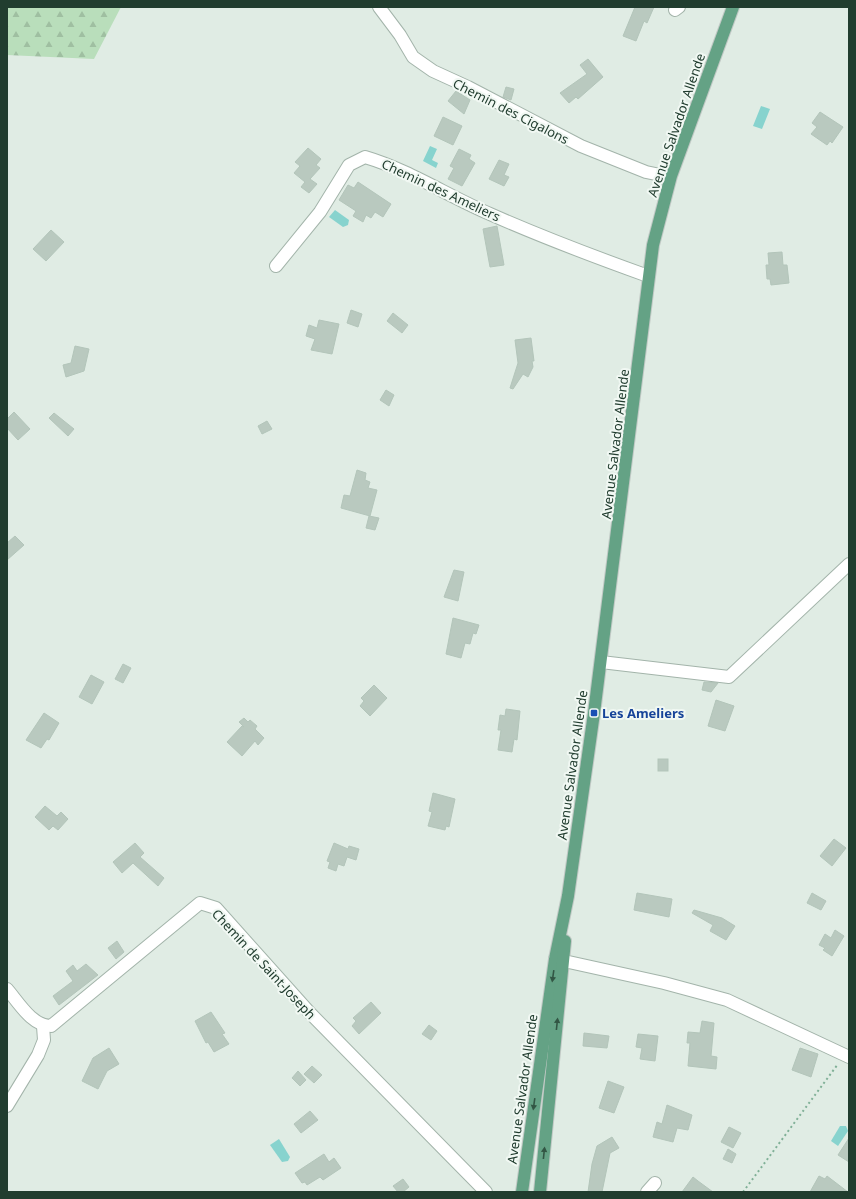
<svg xmlns="http://www.w3.org/2000/svg" width="856" height="1199" font-family="'Noto Sans',sans-serif">
	<style>
		.forest { fill: url(#forest-firs) }
		.water { fill: #87d3ce }
		.building { fill: #b9c9bf; stroke: #b3c5ba }
		.lines { fill: none; stroke-linecap: round; stroke-linejoin: round }
		.minor-casing { stroke: #a3b4aa; stroke-width: 14 }
		.major-casing { stroke: #c1c9c5; stroke-width: 14 }
		.path { stroke: #80b097; stroke-width: 2; stroke-dasharray: 2 3; stroke-linecap: butt }
		.minor { stroke: #fff; stroke-width: 12 }
		.major { stroke: #64a285; stroke-width: 12 }
		.oneway { fill: #325644 }
		.transit-dot { fill: #1a4fb4; stroke: #f1f8f3; stroke-width: 1.5 }
		.labels { text-anchor: middle; dominant-baseline: central; stroke-width: 4; stroke-linejoin: round; paint-order: stroke }
		.street-label { font-size: 13px; fill: #213d2f; stroke: #f1f8f3 }
		.transit-label { font-size: 13px; font-weight: bold; fill: #164399; stroke: #f1f8f3; text-anchor: start }
	</style>
	<defs>
		<pattern id="forest-firs" width="22" height="20" patternUnits="userSpaceOnUse"><rect width="22" height="20" fill="#b9debb"/><path d="M5 1l3.5 6h-7zM16 11l3.5 6h-7z" fill="#9fbfa1"/></pattern>
	</defs>
	<rect width="100%" height="100%" fill="#e0ece4"/>
	<polygon class="forest" points="7,7 121,7 94,59 7,55"/>
	<g class="water">
		<polygon points="761,106 770,109 762,129 753,126"/>
		<polygon points="430,146 437,149 432,160 438,163 436,168 423,161"/>
		<polygon points="335,210 349,220 348,225 343,227 329,217"/>
		<polygon points="840,1126 846,1126 848,1131 838,1146 831,1141"/>
		<polygon points="279,1139 290,1157 288,1161 282,1162 270,1145"/>
	</g>
	<g class="building">
		<polygon points="635,7 654,7 647,23 644,21 636,41 623,36"/>
		<polygon points="588,59 603,77 578,99 576,97 569,103 560,93 587,74 580,65"/>
		<polygon points="506,87 514,89 511,100 503,97"/>
		<polygon points="456,91 470,100 464,114 448,101"/>
		<polygon points="820,112 843,127 832,143 830,141 827,145 811,134 817,127 812,123"/>
		<polygon points="443,117 462,126 453,145 434,136"/>
		<polygon points="308,148 321,159 316,165 320,168 310,179 317,184 309,193 301,187 305,182 294,173 300,166 295,162"/>
		<polygon points="459,149 471,155 469,159 475,163 462,186 448,179 454,168 450,166"/>
		<polygon points="499,160 509,164 504,175 509,177 504,186 489,179"/>
		<polygon points="358,182 391,204 383,217 375,212 371,218 366,215 363,222 353,216 356,211 339,200 348,185 354,188"/>
		<polygon points="497,226 504,265 490,267 483,229"/>
		<polygon points="51,230 64,242 46,261 33,249"/>
		<polygon points="782,252 783,265 787,265 789,283 771,285 770,279 767,279 766,265 769,265 768,253"/>
		<polygon points="351,310 362,314 358,327 347,323"/>
		<polygon points="393,313 408,325 402,333 387,321"/>
		<polygon points="319,320 339,324 332,354 311,350 315,339 306,336 309,325 317,328"/>
		<polygon points="531,338 534,361 532,361 533,367 528,377 523,374 513,389 510,388 518,363 515,340"/>
		<polygon points="75,346 89,349 84,371 66,377 63,365 71,363"/>
		<polygon points="386,390 394,395 389,406 380,400"/>
		<polygon points="14,412 30,429 18,440 7,428 7,419"/>
		<polygon points="54,413 74,429 68,436 49,418"/>
		<polygon points="267,421 272,429 262,434 258,426"/>
		<polygon points="357,470 366,473 365,480 370,482 368,488 377,490 370,516 341,508 344,495 350,496"/>
		<polygon points="369,516 379,518 375,530 366,528"/>
		<polygon points="15,536 24,545 7,560 7,543"/>
		<polygon points="454,570 464,572 458,601 444,597"/>
		<polygon points="453,618 479,625 476,634 473,633 470,644 465,643 461,658 446,654"/>
		<polygon points="123,664 131,668 123,683 115,679"/>
		<polygon points="91,675 104,682 92,704 79,697"/>
		<polygon points="704,682 718,683 711,692 702,690"/>
		<polygon points="374,685 387,698 370,716 360,706 364,701 361,698"/>
		<polygon points="716,700 734,706 725,731 708,726"/>
		<polygon points="506,709 520,711 517,740 514,739 512,752 498,750 501,730 498,730 500,715 505,716"/>
		<polygon points="44,713 59,723 49,740 47,739 41,748 26,740"/>
		<polygon points="244,718 248,722 250,720 257,726 255,729 264,738 258,745 255,741 242,756 227,742 242,726 244,727 239,722"/>
		<rect x="658" y="759" width="10" height="12"/>
		<polygon points="433,793 455,799 449,827 446,826 445,830 428,826 432,812 429,811"/>
		<polygon points="45,806 57,816 61,812 68,819 58,830 53,826 49,830 35,817"/>
		<polygon points="834,839 846,848 832,866 820,856"/>
		<polygon points="135,843 144,853 140,857 164,878 158,886 133,863 122,873 113,862"/>
		<polygon points="334,843 348,849 349,846 359,849 356,860 347,857 344,866 338,864 336,871 328,868 330,862 327,861"/>
		<polygon points="637,893 672,899 669,917 634,910"/>
		<polygon points="812,893 826,901 821,910 807,903"/>
		<polygon points="694,910 722,918 735,926 726,940 710,931 713,925 692,913"/>
		<polygon points="835,930 844,936 832,956 823,950 825,948 819,945 825,934 831,938"/>
		<polygon points="117,941 124,952 116,959 108,948"/>
		<polygon points="86,964 98,975 59,1005 53,996 73,981 66,971 73,965 77,971"/>
		<polygon points="371,1002 381,1013 359,1034 352,1026 356,1021 353,1018"/>
		<polygon points="211,1012 225,1033 222,1034 229,1044 214,1052 208,1042 206,1043 195,1021"/>
		<polygon points="702,1021 714,1023 711,1056 717,1057 716,1069 688,1066 690,1043 687,1043 688,1032 700,1033"/>
		<polygon points="429,1025 437,1031 431,1040 422,1034"/>
		<polygon points="584,1033 609,1036 607,1048 583,1046"/>
		<polygon points="638,1034 658,1036 655,1061 640,1059 642,1048 636,1047"/>
		<polygon points="109,1048 119,1064 107,1071 98,1089 82,1081 93,1058"/>
		<polygon points="800,1048 818,1054 811,1077 792,1070"/>
		<polygon points="312,1066 322,1075 314,1083 304,1074"/>
		<polygon points="298,1071 306,1080 300,1086 292,1078"/>
		<polygon points="608,1081 624,1087 614,1113 599,1108"/>
		<polygon points="667,1105 692,1115 688,1130 677,1128 673,1142 653,1137 657,1122 662,1124"/>
		<polygon points="310,1111 318,1120 301,1133 294,1124"/>
		<polygon points="729,1127 741,1133 733,1148 721,1142"/>
		<polygon points="612,1137 619,1148 610,1153 602,1192 588,1192 592,1164 597,1146"/>
		<polygon points="849,1138 849,1162 838,1155"/>
		<polygon points="728,1149 736,1154 732,1163 723,1159"/>
		<polygon points="324,1154 329,1162 334,1158 341,1168 323,1180 320,1177 307,1185 305,1182 302,1183 295,1173"/>
		<polygon points="819,1176 825,1179 827,1176 848,1192 810,1192"/>
		<polygon points="693,1177 698,1181 713,1192 682,1192"/>
		<polygon points="403,1179 409,1187 403,1192 398,1192 393,1186"/>
	</g>
	<g class="lines">
		<defs>
			<g id="minor">
				<polyline points="379,7 400,35 413,57 433,71 468,87 581,146 646,172 670,177"/>
				<polyline points="675,10 679,7"/>
				<path d="M276,266L320,212L349,165L365,157C409,170 448,196 490,214C542,237 595,257 648,276"/>
				<polyline points="601,662 729,677 849,564"/>
				<polyline points="555,959 664,983 727,1000 849,1057"/>
				<path d="M7,989C19,1003 32,1026 51,1026L200,903L216,908L309,1012L486,1192"/>
				<polyline points="7,1106 38,1055 44,1040 43,1026"/>
				<polyline points="647,1192 655,1183"/>
			</g>
			<g id="major">
				<polyline points="522,1192 555,959 568,896 594,713 653,245 671,176 733,7"/>
				<polyline points="540,1192 565,941"/>
			</g>
		</defs>
		<use href="#minor" class="minor-casing"/>
		<use href="#major" class="major-casing"/>
		<polyline class="path" points="743,1192 838,1064"/>
		<use href="#minor" class="minor"/>
		<use href="#major" class="major"/>
	</g>
	<defs><path id="oneway-solid" d="M-6-.8H1V-3.2L6.5 0L1 3.2V.8H-6Z"/></defs>
	<g class="oneway">
		<use href="#oneway-solid" transform="translate(553 976) rotate(98)"/>
		<use href="#oneway-solid" transform="translate(557 1024) rotate(-84)"/>
		<use href="#oneway-solid" transform="translate(534 1104) rotate(98)"/>
		<use href="#oneway-solid" transform="translate(544 1153) rotate(-84)"/>
	</g>
	<rect class="transit-dot" x="590" y="709" width="8" height="8" rx="2"/>
	<g class="labels">
		<g class="street-label">
			<text transform="translate(511 111) rotate(27)">Chemin des Cigalons</text>
			<text transform="translate(676 125) rotate(-71)">Avenue Salvador Allende</text>
			<text transform="translate(441 190) rotate(25)">Chemin des Ameliers</text>
			<text transform="translate(615 444) rotate(-83)">Avenue Salvador Allende</text>
			<text transform="translate(572 765) rotate(-82)">Avenue Salvador Allende</text>
			<text transform="translate(264 964) rotate(47)">Chemin de Saint-Joseph</text>
			<text transform="translate(522 1089) rotate(-82)">Avenue Salvador Allende</text>
		</g>
		<g class="transit-label">
			<text x="602" y="713">Les Ameliers</text>
		</g>
	</g>
	<rect width="856" height="1199" fill="none" stroke="#213d2f" stroke-width="16"/>
</svg>
